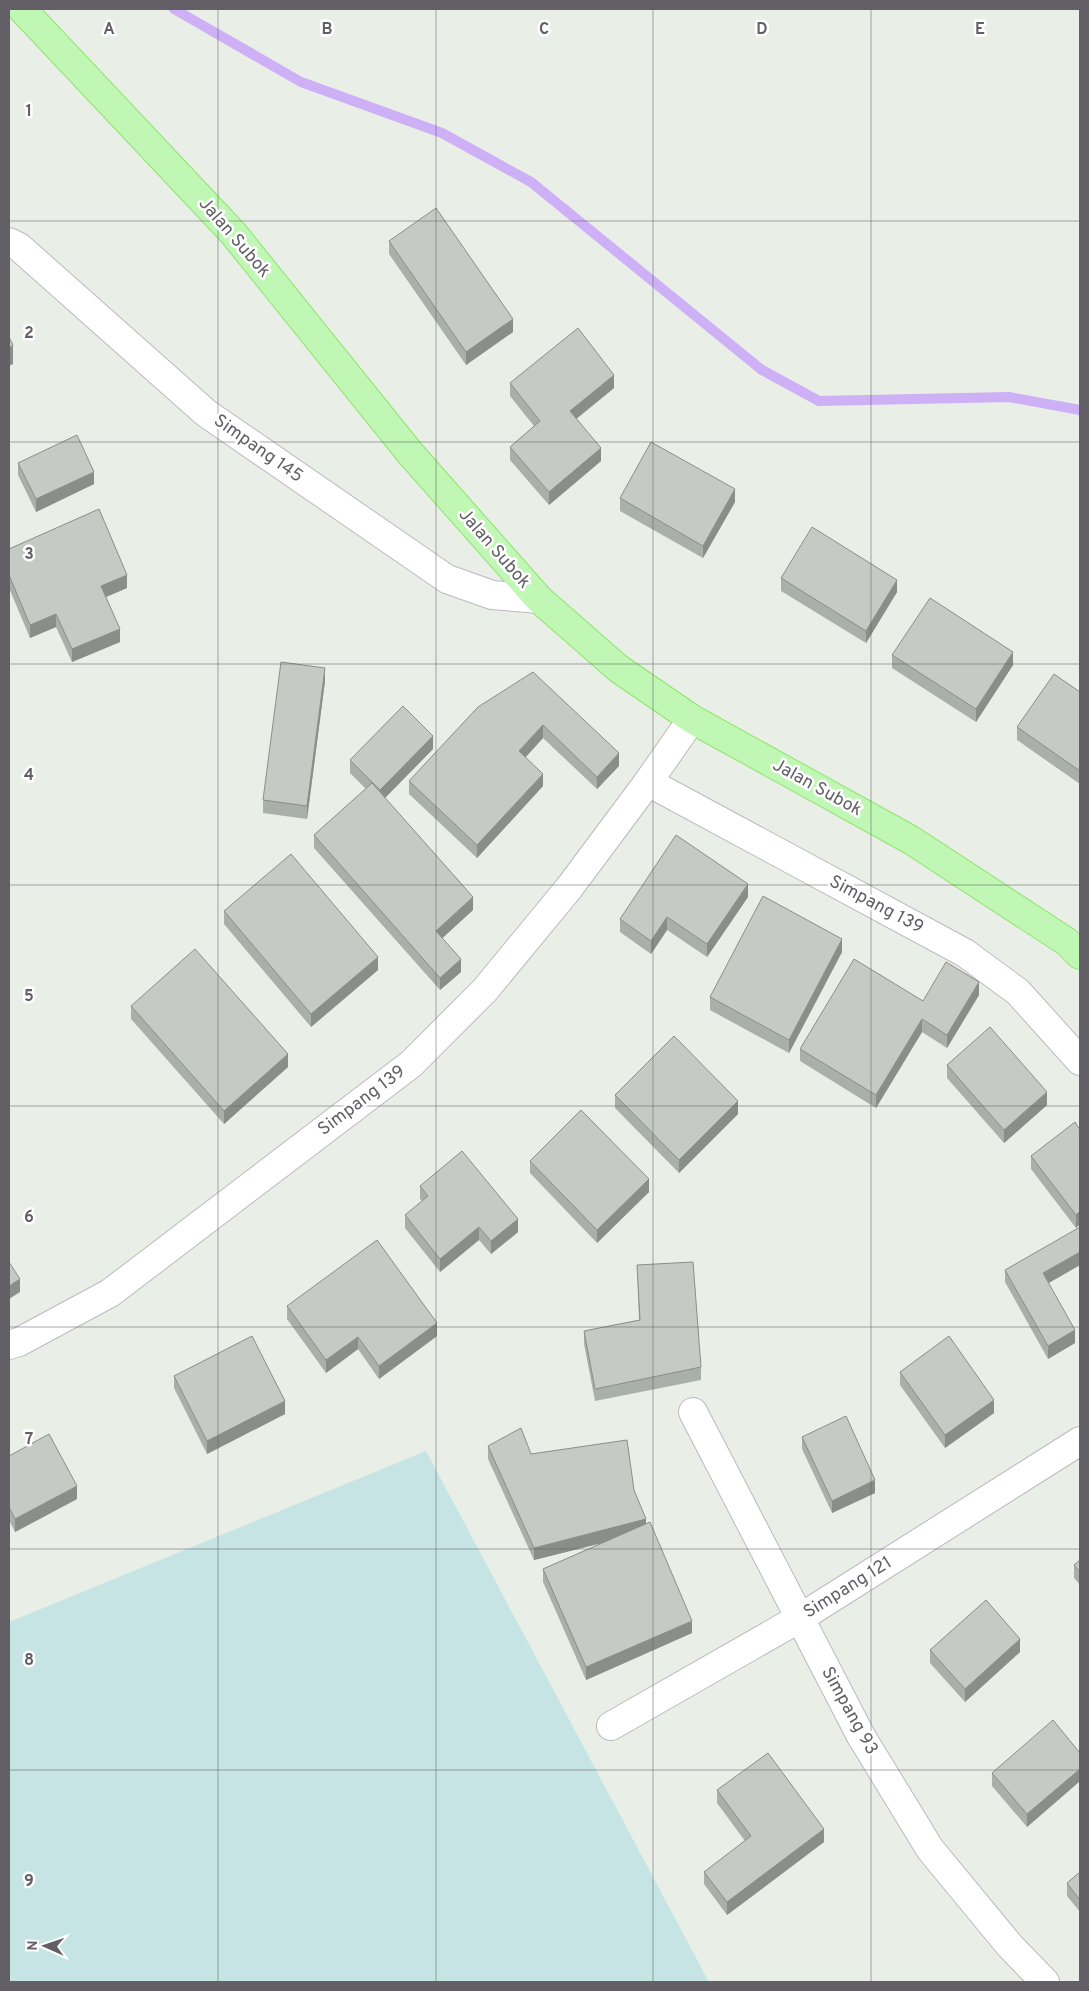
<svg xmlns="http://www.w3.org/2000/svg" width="1089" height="1991" font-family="Overpass,sans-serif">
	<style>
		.green { fill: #c7e4e4 }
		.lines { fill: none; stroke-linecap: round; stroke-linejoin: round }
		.stream { stroke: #ceb0f7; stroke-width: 10 }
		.minor-casing { stroke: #bdb9bf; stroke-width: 30 }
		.major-casing { stroke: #8ee46c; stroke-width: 30 }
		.minor { stroke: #fff; stroke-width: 28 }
		.major { stroke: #c0f7b4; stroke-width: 28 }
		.wall { fill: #a9afa9 }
		.shaded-wall { fill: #8a8e89 }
		.building { fill: #c5cbc4; stroke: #8a8e89 }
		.grid { fill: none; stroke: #635f66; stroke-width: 1; stroke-opacity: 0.55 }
		.labels { text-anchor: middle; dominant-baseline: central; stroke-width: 5; stroke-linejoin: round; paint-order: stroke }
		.street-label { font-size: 18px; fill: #635f66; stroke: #fff }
		.grid-label { font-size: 16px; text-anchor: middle; font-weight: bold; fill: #635f66; stroke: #fff; stroke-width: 5; stroke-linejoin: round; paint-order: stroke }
	</style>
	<rect width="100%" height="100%" fill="#e9efe7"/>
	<polygon class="green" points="426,1451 709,1982 9,1982 9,1622"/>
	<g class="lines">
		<polyline class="stream" points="174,9 301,82 442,133 531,182 762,370 819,401 1009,397 1080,410"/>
		<defs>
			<g id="minor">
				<polyline points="9,242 19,247 206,413 447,579 492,595 539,599"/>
				<polyline points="648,782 965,953 1018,992 1080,1061"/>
				<polyline points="9,1345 19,1342 110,1293 411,1064 485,990 569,888 648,782 692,719"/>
				<polyline points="693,1412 861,1736 930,1849 1010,1946 1045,1982"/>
				<polyline points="611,1726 800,1618 1080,1441"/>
			</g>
			<polyline id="major" points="22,9 233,233 410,453 539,599 619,669 692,719 911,840 1067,942 1080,955"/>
		</defs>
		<use href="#minor" class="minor-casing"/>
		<use href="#major" class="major-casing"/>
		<use href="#minor" class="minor"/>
		<use href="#major" class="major"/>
	</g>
	<g class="wall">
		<polygon points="389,241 513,332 466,365 389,254"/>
		<polygon points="510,383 614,388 576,419 601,461 549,505 510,460 510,447 534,426 510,396"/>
		<polygon points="18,463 94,484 36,512 18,475"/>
		<polygon points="620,498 735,502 703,558 620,511"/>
		<polygon points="9,549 127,588 106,597 120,642 72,662 56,627 30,638 9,588"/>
		<polygon points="781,578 897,592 866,643 781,591"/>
		<polygon points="892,655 1013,665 976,722 892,668"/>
		<polygon points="533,672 619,766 597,789 543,738 526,757 543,786 477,858 409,794 409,781"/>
		<polygon points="325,681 307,819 263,813 263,800"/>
		<polygon points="1080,692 1080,784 1017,740 1017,727"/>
		<polygon points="433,749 385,798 473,910 442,938 461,972 440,990 314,848 314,835 366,789 350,773 350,760"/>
		<polygon points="748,897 707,957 667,930 651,954 620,932 620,919"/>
		<polygon points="224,911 378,970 311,1027 224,924"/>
		<polygon points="842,952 789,1053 710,1010 710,997"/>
		<polygon points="979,995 947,1048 922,1032 876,1108 800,1061 800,1049 923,1001"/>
		<polygon points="131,1006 288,1067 224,1124 131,1019"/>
		<polygon points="947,1065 1047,1105 1004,1143 947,1078"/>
		<polygon points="615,1095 738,1114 679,1173 615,1108"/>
		<polygon points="1080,1130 1080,1224 1076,1228 1031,1169 1031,1156"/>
		<polygon points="530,1161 649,1192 597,1243 530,1173"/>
		<polygon points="420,1186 518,1232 491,1254 479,1240 440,1272 405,1228 405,1215 422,1201 420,1199"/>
		<polygon points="637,1265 701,1367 701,1380 595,1401 584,1344 584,1331 639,1320"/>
		<polygon points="1080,1265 1049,1283 1075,1343 1048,1359 1005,1282 1005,1270"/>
		<polygon points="287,1306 437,1336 379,1379 358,1349 326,1373 287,1319"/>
		<polygon points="900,1372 994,1413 945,1448 900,1385"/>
		<polygon points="174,1376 285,1414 207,1454 174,1388"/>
		<polygon points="802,1437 875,1493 832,1513 802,1449"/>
		<polygon points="488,1446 531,1454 634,1490 646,1524 692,1633 586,1680 543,1582 543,1569 602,1543 534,1560 488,1459"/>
		<polygon points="9,1456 77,1499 15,1532 9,1520"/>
		<polygon points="1080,1560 1080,1585 1074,1578 1074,1565"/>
		<polygon points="930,1650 1020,1652 965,1702 930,1663"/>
		<polygon points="1080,1753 1080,1781 1027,1827 992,1786 992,1773"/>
		<polygon points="717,1790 824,1842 727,1915 704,1884 704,1872 745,1841 717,1803"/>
		<polygon points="1080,1872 1080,1912 1067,1896 1067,1883"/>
	</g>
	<g class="shaded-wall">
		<polygon points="513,319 513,332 466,365 466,352"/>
		<polygon points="13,345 13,364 9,366 9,348"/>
		<polygon points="614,375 614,388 570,424 570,411"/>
		<polygon points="601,448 601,461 549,505 549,492"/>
		<polygon points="94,472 94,484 36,512 36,499"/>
		<polygon points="735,489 735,502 703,558 703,546"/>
		<polygon points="127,575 127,588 101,599 101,586"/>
		<polygon points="897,580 897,592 866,643 866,631"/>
		<polygon points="56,614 56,627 30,638 30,625"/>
		<polygon points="120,629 120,642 72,662 72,649"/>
		<polygon points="1013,652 1013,665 976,722 976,709"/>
		<polygon points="325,668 325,681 307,819 307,806"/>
		<polygon points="543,725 543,738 519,764 519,751"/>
		<polygon points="433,736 433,749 380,803 380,790"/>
		<polygon points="619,753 619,766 597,789 597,777"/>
		<polygon points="543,774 543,786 477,858 477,845"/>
		<polygon points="748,884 748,897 707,957 707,944"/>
		<polygon points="473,897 473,910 436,944 436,931"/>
		<polygon points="667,917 667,930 651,954 651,941"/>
		<polygon points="842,939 842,952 789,1053 789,1040"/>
		<polygon points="378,957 378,970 311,1027 311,1014"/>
		<polygon points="461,959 461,972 440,990 440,978"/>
		<polygon points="979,982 979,995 947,1048 947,1035"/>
		<polygon points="922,1019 922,1032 876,1108 876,1095"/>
		<polygon points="288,1054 288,1067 224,1124 224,1111"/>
		<polygon points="1047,1092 1047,1105 1004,1143 1004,1130"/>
		<polygon points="738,1101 738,1114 679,1173 679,1160"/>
		<polygon points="649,1179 649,1192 597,1243 597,1230"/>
		<polygon points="1080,1211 1080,1224 1076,1228 1076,1215"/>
		<polygon points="518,1219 518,1232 491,1254 491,1241"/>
		<polygon points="479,1227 479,1240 440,1272 440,1259"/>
		<polygon points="1080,1252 1080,1265 1043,1286 1043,1273"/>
		<polygon points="20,1279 20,1292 9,1299 9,1286"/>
		<polygon points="437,1323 437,1336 379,1379 379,1366"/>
		<polygon points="1075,1330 1075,1343 1048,1359 1048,1346"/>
		<polygon points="358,1337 358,1349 326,1373 326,1360"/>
		<polygon points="994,1400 994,1413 945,1448 945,1435"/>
		<polygon points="285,1401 285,1414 207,1454 207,1441"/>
		<polygon points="875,1480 875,1493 832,1513 832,1501"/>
		<polygon points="77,1486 77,1499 15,1532 15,1519"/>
		<polygon points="646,1519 646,1532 534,1560 534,1548"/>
		<polygon points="692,1621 692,1633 586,1680 586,1667"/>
		<polygon points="1020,1639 1020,1652 965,1702 965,1689"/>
		<polygon points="1080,1769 1080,1781 1027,1827 1027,1814"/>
		<polygon points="824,1829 824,1842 727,1915 727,1902"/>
	</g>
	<g class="building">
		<polygon points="436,208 513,319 466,352 389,241"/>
		<polygon points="578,328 614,375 570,411 601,448 549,492 510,447 540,421 510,383"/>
		<polygon points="9,337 13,345 9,348"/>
		<polygon points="77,435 94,472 36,499 18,463"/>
		<polygon points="651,442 735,489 703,546 620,498"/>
		<polygon points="99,509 127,575 101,586 120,629 72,649 56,614 30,625 9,575 9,549"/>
		<polygon points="812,527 897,580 866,631 781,578"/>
		<polygon points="930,598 1013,652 976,709 892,655"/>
		<polygon points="281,662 325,668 307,806 263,800"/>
		<polygon points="533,672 619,753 597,777 543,725 519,751 543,774 477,845 409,781 478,707"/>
		<polygon points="1054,674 1080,692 1080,771 1017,727"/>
		<polygon points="403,706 433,736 380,790 350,760"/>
		<polygon points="372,783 473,897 436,931 461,959 440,978 314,835"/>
		<polygon points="676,835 748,884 707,944 667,917 651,941 620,919"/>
		<polygon points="291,854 378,957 311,1014 224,911"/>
		<polygon points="763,896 842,939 789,1040 710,997"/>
		<polygon points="195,949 288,1054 224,1111 131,1006"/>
		<polygon points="854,959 923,1001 946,962 979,982 947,1035 922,1019 876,1095 800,1049"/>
		<polygon points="990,1027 1047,1092 1004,1130 947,1065"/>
		<polygon points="674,1036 738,1101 679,1160 615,1095"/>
		<polygon points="581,1110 649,1179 597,1230 530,1161"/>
		<polygon points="1075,1122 1080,1130 1080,1211 1076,1215 1031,1156"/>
		<polygon points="462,1151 518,1219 491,1241 479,1227 440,1259 405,1215 428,1196 420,1186"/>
		<polygon points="1080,1227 1080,1252 1043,1273 1075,1330 1048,1346 1005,1270"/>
		<polygon points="377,1240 437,1323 379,1366 358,1337 326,1360 287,1306"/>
		<polygon points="9,1262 20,1279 9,1286"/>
		<polygon points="693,1262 701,1367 595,1389 584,1331 640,1320 637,1265"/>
		<polygon points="252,1336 285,1401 207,1441 174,1376"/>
		<polygon points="949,1336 994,1400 945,1435 900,1372"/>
		<polygon points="846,1416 875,1480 832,1501 802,1437"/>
		<polygon points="521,1428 531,1454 627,1440 634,1490 646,1519 534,1548 488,1446"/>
		<polygon points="49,1434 77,1486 15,1519 9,1507 9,1456"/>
		<polygon points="650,1522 692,1621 586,1667 543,1569"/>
		<polygon points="1080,1560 1080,1572 1074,1565"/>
		<polygon points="986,1600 1020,1639 965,1689 930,1650"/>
		<polygon points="1053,1720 1080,1753 1080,1769 1027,1814 992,1773"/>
		<polygon points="768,1753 824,1829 727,1902 704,1872 751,1836 717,1790"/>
		<polygon points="1080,1872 1080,1900 1067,1883"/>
	</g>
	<path class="grid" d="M218,9V1982M436,9V1982M653,9V1982M871,9V1982M9,221H1080M9,442H1080M9,664H1080M9,885H1080M9,1106H1080M9,1327H1080M9,1549H1080M9,1770H1080"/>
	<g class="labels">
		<g class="street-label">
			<text transform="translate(234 238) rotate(49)">Jalan Subok</text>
			<text transform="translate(258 449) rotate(35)">Simpang 145</text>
			<text transform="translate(494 549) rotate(49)">Jalan Subok</text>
			<text transform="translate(817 788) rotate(29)">Jalan Subok</text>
			<text transform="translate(876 905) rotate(28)">Simpang 139</text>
			<text transform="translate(362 1101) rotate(-37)">Simpang 139</text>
			<text transform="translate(848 1588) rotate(-32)">Simpang 121</text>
			<text transform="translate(849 1711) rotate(61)">Simpang 93</text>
		</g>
	</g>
	<g class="grid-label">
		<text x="109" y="34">A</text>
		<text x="327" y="34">B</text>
		<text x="544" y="34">C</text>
		<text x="762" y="34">D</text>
		<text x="980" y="34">E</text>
		<text x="29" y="116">1</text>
		<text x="29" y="338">2</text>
		<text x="29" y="559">3</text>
		<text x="29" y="780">4</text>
		<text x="29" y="1001">5</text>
		<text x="29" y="1222">6</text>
		<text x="29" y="1444">7</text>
		<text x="29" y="1665">8</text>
		<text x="29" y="1886">9</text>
	</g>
	<rect width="1089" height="1991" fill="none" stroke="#635f66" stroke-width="20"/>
	<g transform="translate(45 1946) rotate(272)" stroke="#ffffff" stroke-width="4" paint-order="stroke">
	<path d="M0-4L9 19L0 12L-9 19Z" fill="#635f66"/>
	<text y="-8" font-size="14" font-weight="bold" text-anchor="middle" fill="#635f66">N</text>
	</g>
</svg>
